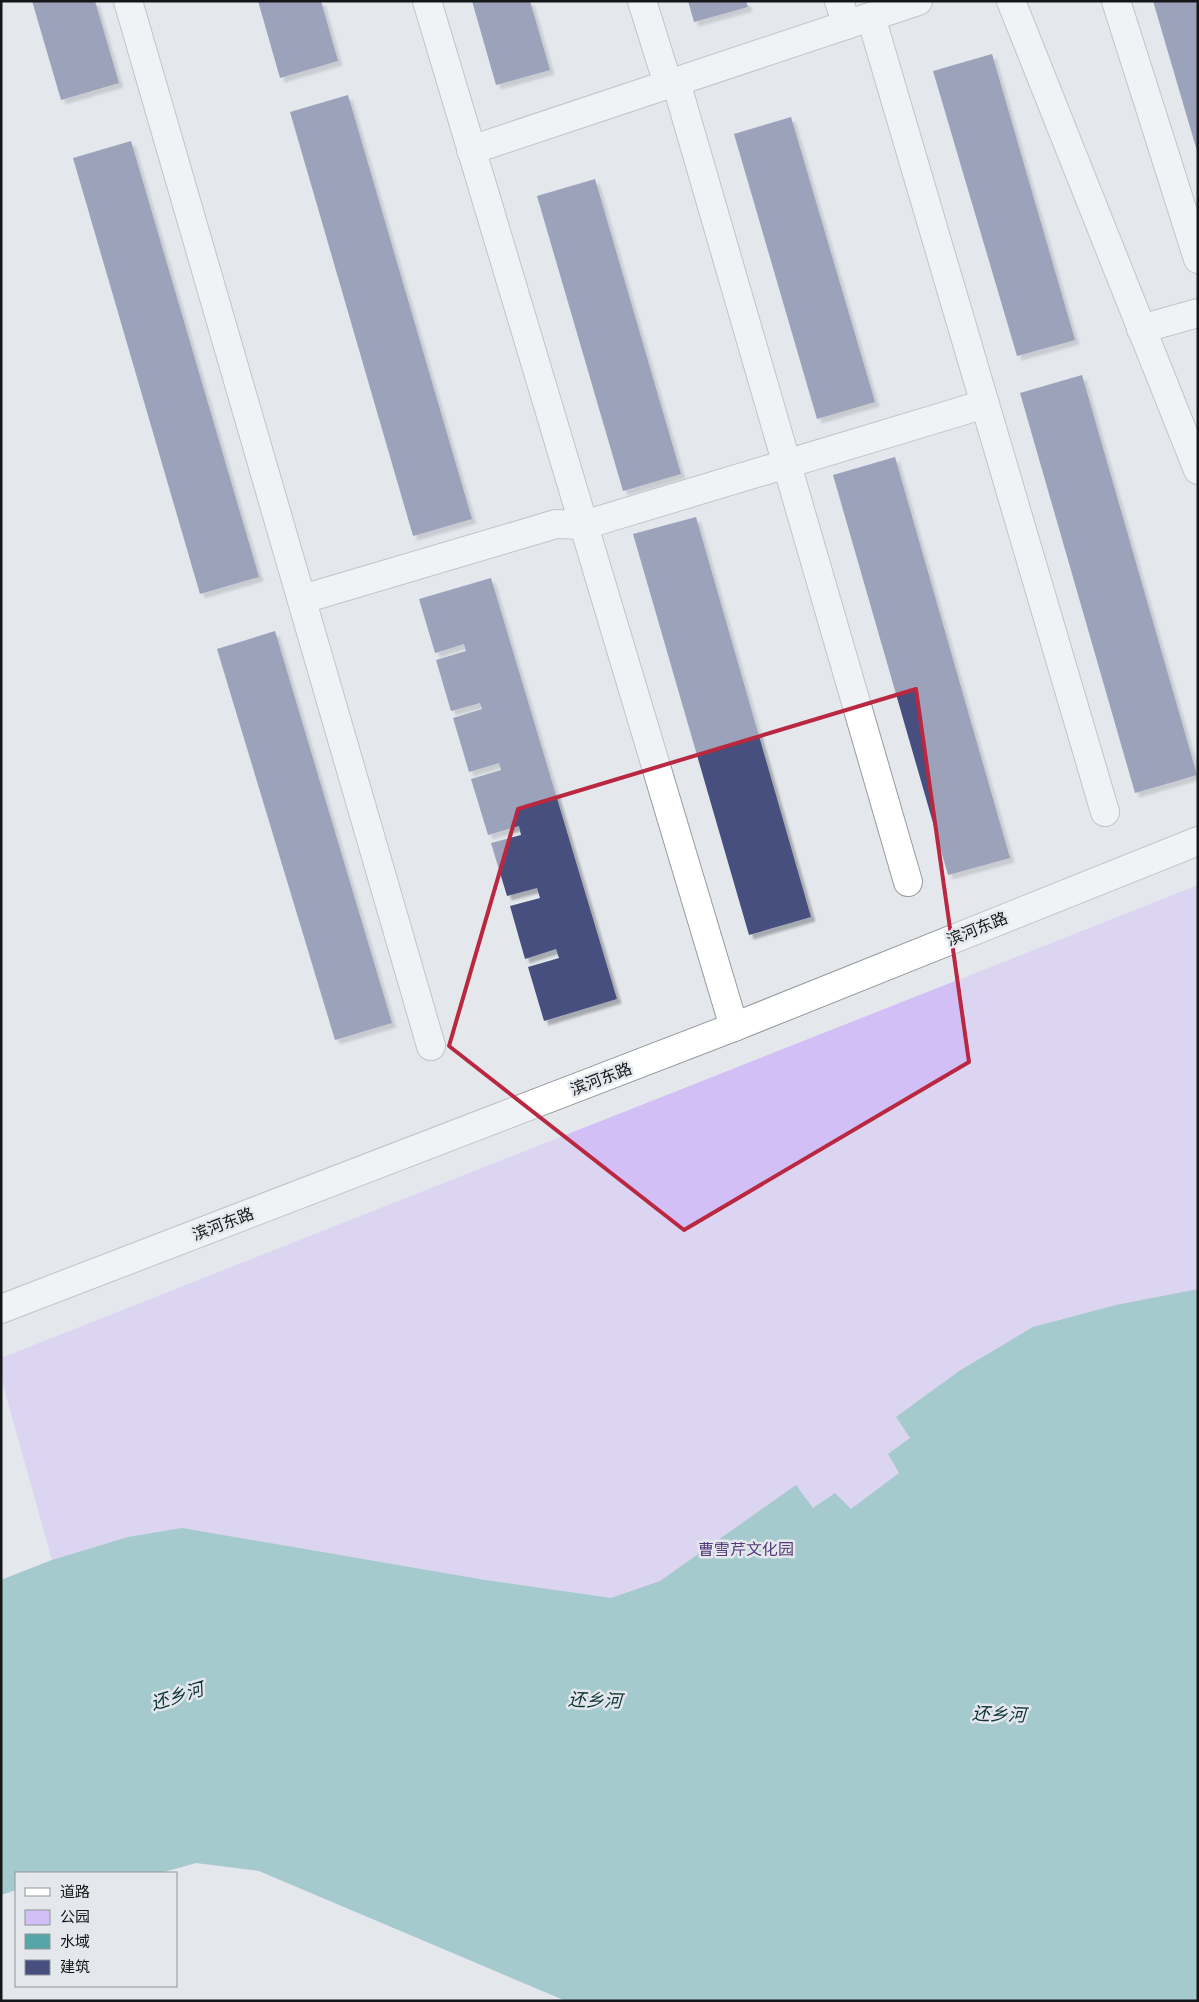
<svg xmlns="http://www.w3.org/2000/svg" width="1199" height="2002" font-family="'DejaVu Sans','Noto Sans SC',sans-serif">
	<style>
		.green { fill: #d1bff5 }
		.water { fill: #57a6a7 }
		.building { fill: #464f7e; filter: url(#shadow) }
		.lines { fill: none; stroke-linecap: round; stroke-linejoin: round }
		.minor-casing { stroke: #979b9f; stroke-width: 30 }
		.minor { stroke: #fff; stroke-width: 28 }
		.marked { fill: none; stroke: #b92840; stroke-width: 4; stroke-linejoin: round }
		.labels { text-anchor: middle; dominant-baseline: central; stroke-width: 5; stroke-linejoin: round; paint-order: stroke }
		.street-label { font-size: 16px; fill: #141617; stroke: #e4e8ed }
		.park-label { font-size: 16px; fill: #543a7b; stroke: #e4e8ed }
		.water-label { font-size: 18px; font-style: italic; fill: #0b3334; stroke: #e4e8ed }
	</style>
	<defs>
		<filter id="shadow"><feDropShadow dx="4.5" dy="4.5" stdDeviation="1" flood-color="#0004"/></filter>
	</defs>
	<rect width="100%" height="100%" fill="#e4e8ed"/>
	<polygon class="green" points="1198,885 1198,2001 566,2001 259,1871 196,1863 160,1873 16,1873 16,1890 1,1895 1,1580 52,1560 1,1378 1,1358"/>
	<polygon class="water" points="1198,1289 1198,2001 566,2001 259,1871 196,1863 160,1873 16,1873 16,1890 1,1895 1,1580 52,1560 128,1537 182,1528 485,1580 611,1598 660,1581 796,1485 813,1508 835,1493 851,1509 899,1473 888,1454 910,1438 896,1417 959,1371 1033,1327 1116,1305"/>
	<g class="building">
		<polygon points="32,1 95,1 119,83 61,100"/>
		<polygon points="258,1 321,1 338,61 280,78"/>
		<polygon points="472,1 530,1 550,70 496,85"/>
		<polygon points="688,1 746,1 748,7 694,22"/>
		<polygon points="1153,1 1198,1 1198,151 1197,151"/>
		<polygon points="992,54 1075,340 1017,356 933,71"/>
		<polygon points="348,95 472,519 413,536 290,112"/>
		<polygon points="791,117 875,402 817,419 734,134"/>
		<polygon points="131,141 259,577 200,594 73,158"/>
		<polygon points="595,179 681,474 623,491 537,196"/>
		<polygon points="1082,375 1197,775 1135,793 1020,393"/>
		<polygon points="895,457 1010,858 948,875 833,475"/>
		<polygon points="696,517 811,917 749,935 633,534"/>
		<polygon points="491,578 617,999 544,1021 528,967 559,958 556,949 525,959 510,906 540,898 537,888 507,896 491,843 521,835 519,826 488,835 471,779 501,770 499,763 469,772 453,718 482,709 480,703 451,711 436,660 466,651 464,644 435,653 419,599"/>
		<polygon points="275,631 392,1023 335,1040 217,649"/>
	</g>
	<g class="lines">
		<defs>
			<g id="minor">
				<polyline points="128,1 431,1046"/>
				<polyline points="427,1 734,1027"/>
				<polyline points="642,1 668,84"/>
				<polyline points="839,1 847,25"/>
				<polyline points="1011,1 1198,470"/>
				<polyline points="1116,1 1198,259"/>
				<polyline points="871,17 1105,812"/>
				<polyline points="676,82 908,882"/>
				<polyline points="471,150 918,1"/>
				<polyline points="1141,329 1198,313"/>
				<polyline points="303,599 556,524 584,525 985,404"/>
				<polyline points="1,1309 734,1027 1198,841"/>
			</g>
		</defs>
		<use href="#minor" class="minor-casing"/>
		<use href="#minor" class="minor"/>
	</g>
	<path d="M0 0H1199V2002H0ZM916,689L969,1062L684,1230L449,1046L518,809Z" fill="#e4e8ed" fill-opacity=".55" fill-rule="evenodd"/>
	<path class="marked" d="M916,689L969,1062L684,1230L449,1046L518,809Z"/>
	<g class="labels">
		<g class="street-label">
			<text transform="translate(977 929) rotate(-22)">滨河东路</text>
			<text transform="translate(601 1079) rotate(-21)">滨河东路</text>
			<text transform="translate(223 1224) rotate(-21)">滨河东路</text>
		</g>
		<g class="park-label">
			<text x="746" y="1549">曹雪芹文化园</text>
		</g>
		<g class="water-label">
			<text transform="translate(177 1696) rotate(-17)">还乡河</text>
			<text transform="translate(595 1700) rotate(2)">还乡河</text>
			<text transform="translate(999 1714) rotate(2)">还乡河</text>
		</g>
	</g>
	<rect width="1199" height="2002" fill="none" stroke="#141617" stroke-width="5"/>
	<rect x="15" y="1872" width="162" height="115" fill="#e4e8ed" stroke="#919497"/>
	<rect x="25" y="1888" width="25" height="8" fill="#ffffff" stroke="#919497"/>
	<text x="60" y="1897" font-size="15" fill="#141617">道路</text>
	<rect x="25" y="1910" width="25" height="15" fill="#d1bff5" stroke="#919497"/>
	<text x="60" y="1922" font-size="15" fill="#141617">公园</text>
	<rect x="25" y="1934" width="25" height="15" fill="#57a6a7" stroke="#919497"/>
	<text x="60" y="1947" font-size="15" fill="#141617">水域</text>
	<rect x="25" y="1960" width="25" height="15" fill="#464f7e" stroke="#919497"/>
	<text x="60" y="1972" font-size="15" fill="#141617">建筑</text>
</svg>
